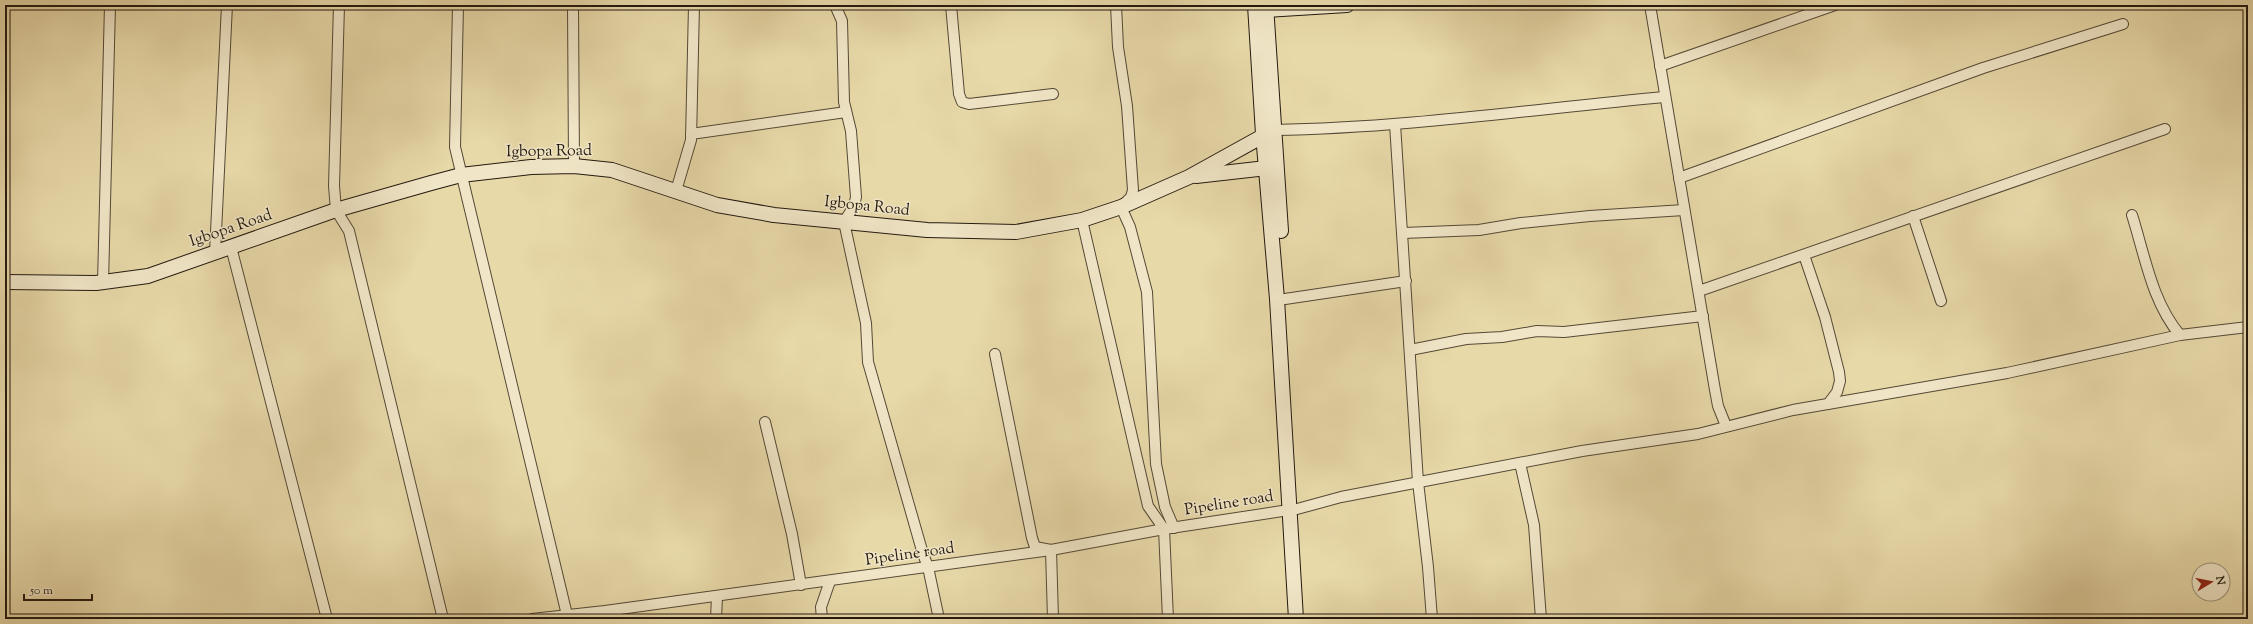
<svg xmlns="http://www.w3.org/2000/svg" width="2253" height="624" font-family="'Sorts Mill Goudy',serif">
	<style>
		.lines { fill: none; stroke-linecap: round; stroke-linejoin: round }
		.street-casing { stroke: #544936; stroke-width: 12 }
		.secondary-casing { stroke: #23190f; stroke-width: 16 }
		.street { stroke: #f0e6c7; stroke-width: 10 }
		.secondary { stroke: #f0e6c7; stroke-width: 14 }
		.labels { text-anchor: middle; dominant-baseline: central; stroke-width: 3; stroke-linejoin: round; paint-order: stroke }
		.street-label { font-size: 16px; fill: #23190f; stroke: #f0e6c7 }
	</style>
	<rect width="100%" height="100%" fill="#e8d9a9"/>
	<filter id="stains"><feTurbulence type="fractalNoise" baseFrequency=".005" numOctaves="4"/><feColorMatrix values="0 0 0 0 .2 0 0 0 0 .09 0 0 0 0 .02 0 0 0 .5 -.17"/></filter>
	<radialGradient id="worn" r=".72"><stop offset=".6" stop-color="#630" stop-opacity="0"/><stop offset="1" stop-color="#630" stop-opacity=".3"/></radialGradient>
	<g class="lines">
		<defs>
			<g id="street">
				<polyline points="339,5 334,186 336,210 349,231 443,619"/>
				<polyline points="458,5 455,147 567,615"/>
				<polyline points="573,5 574,166"/>
				<polyline points="835,5 842,21 844,102 851,131 856,197 854,206 844,222 866,323 868,362 923,554 928,567 939,619"/>
				<polyline points="951,5 959,94 962,102 969,104 1053,94"/>
				<polyline points="1116,5 1118,47 1127,106 1133,190 1131,197 1121,207 1130,227 1147,292 1156,464 1165,507 1174,528"/>
				<polyline points="1650,5 1715,390 1718,406 1726,426"/>
				<polyline points="1660,66 1835,5"/>
				<polyline points="1395,124 1418,482 1428,567 1432,619"/>
				<path d="M1274,130C1405,128 1534,109 1664,97"/>
				<polyline points="691,134 846,112"/>
				<polyline points="1679,178 1983,68 2123,24"/>
				<polyline points="676,191 691,140 694,5"/>
				<path d="M2132,215C2145,256 2152,302 2180,335"/>
				<polyline points="1913,216 1941,301"/>
				<polyline points="1082,220 1148,506 1164,529 1168,619"/>
				<polyline points="1403,233 1479,230 1521,223 1590,216 1684,210"/>
				<polyline points="231,247 327,619"/>
				<polyline points="215,253 227,5"/>
				<polyline points="1804,255 1825,317 1839,372 1840,381 1837,392 1828,404"/>
				<polyline points="103,283 110,5"/>
				<polyline points="1699,291 2165,129"/>
				<polyline points="1285,299 1406,281"/>
				<polyline points="1410,350 1466,339 1502,337 1537,331 1564,332 1703,316"/>
				<polyline points="995,354 1032,538 1035,547 1051,550 1053,619"/>
				<polyline points="765,422 792,534 801,585"/>
				<polyline points="1520,463 1534,525 1541,619"/>
				<polyline points="1297,509 1341,497 1582,451 1698,434 1793,410 2007,373 2180,335 2248,327"/>
				<polyline points="532,619 605,611 1051,550 1164,529 1289,510"/>
				<polyline points="716,619 717,596"/>
				<polyline points="822,619 821,607 830,581"/>
			</g>
			<g id="secondary">
				<polyline points="1255,5 1263,134 1277,299 1296,619"/>
				<polyline points="1266,5 1281,231"/>
				<polyline points="1267,10 1347,5"/>
				<polyline points="1196,176 1275,167"/>
				<polyline points="5,282 96,283 148,276 336,210 431,183 461,175 531,167 574,166 612,170 717,205 774,215 927,230 1016,232 1082,220 1121,207 1189,177 1274,130"/>
			</g>
		</defs>
		<use href="#street" class="street-casing"/>
		<use href="#secondary" class="secondary-casing"/>
		<use href="#street" class="street"/>
		<use href="#secondary" class="secondary"/>
	</g>
	<g class="labels">
		<g class="street-label">
			<text transform="translate(549 152) rotate(-1)">Igbopa Road</text>
			<text transform="translate(867 207) rotate(6)">Igbopa Road</text>
			<text transform="translate(231 229) rotate(-19)">Igbopa Road</text>
			<text transform="translate(1229 504) rotate(-9)">Pipeline road</text>
			<text transform="translate(910 555) rotate(-8)">Pipeline road</text>
		</g>
	</g>
	<rect width="2253" height="624" fill="none" stroke="#e8d9a9" stroke-width="20"/>
	<rect x="6" y="6" width="2241" height="612" fill="none" stroke="#23190f" stroke-width="2"/>
	<rect x="10" y="10" width="2233" height="604" fill="none" stroke="#23190f"/>
	<g transform="translate(2211 582) rotate(80)"><circle r="19" fill="#f0e6c7" stroke="#9e947d"/>
	<path d="M0-3L7 15L0 10L-7 15Z" fill="#8f2418"/>
	<text y="-6" font-size="11" font-weight="bold" text-anchor="middle" fill="#23190f">N</text>
	</g>
	<path d="M24 594v6h68v-6" fill="none" stroke="#23190f" stroke-width="2"/>
	<text x="30" y="594" font-size="12" fill="#23190f" stroke="#f0e6c7" stroke-width="3" paint-order="stroke">50 m</text>
	<rect width="100%" height="100%" filter="url(#stains)"/>
	<rect width="100%" height="100%" fill="url(#worn)"/>
</svg>
